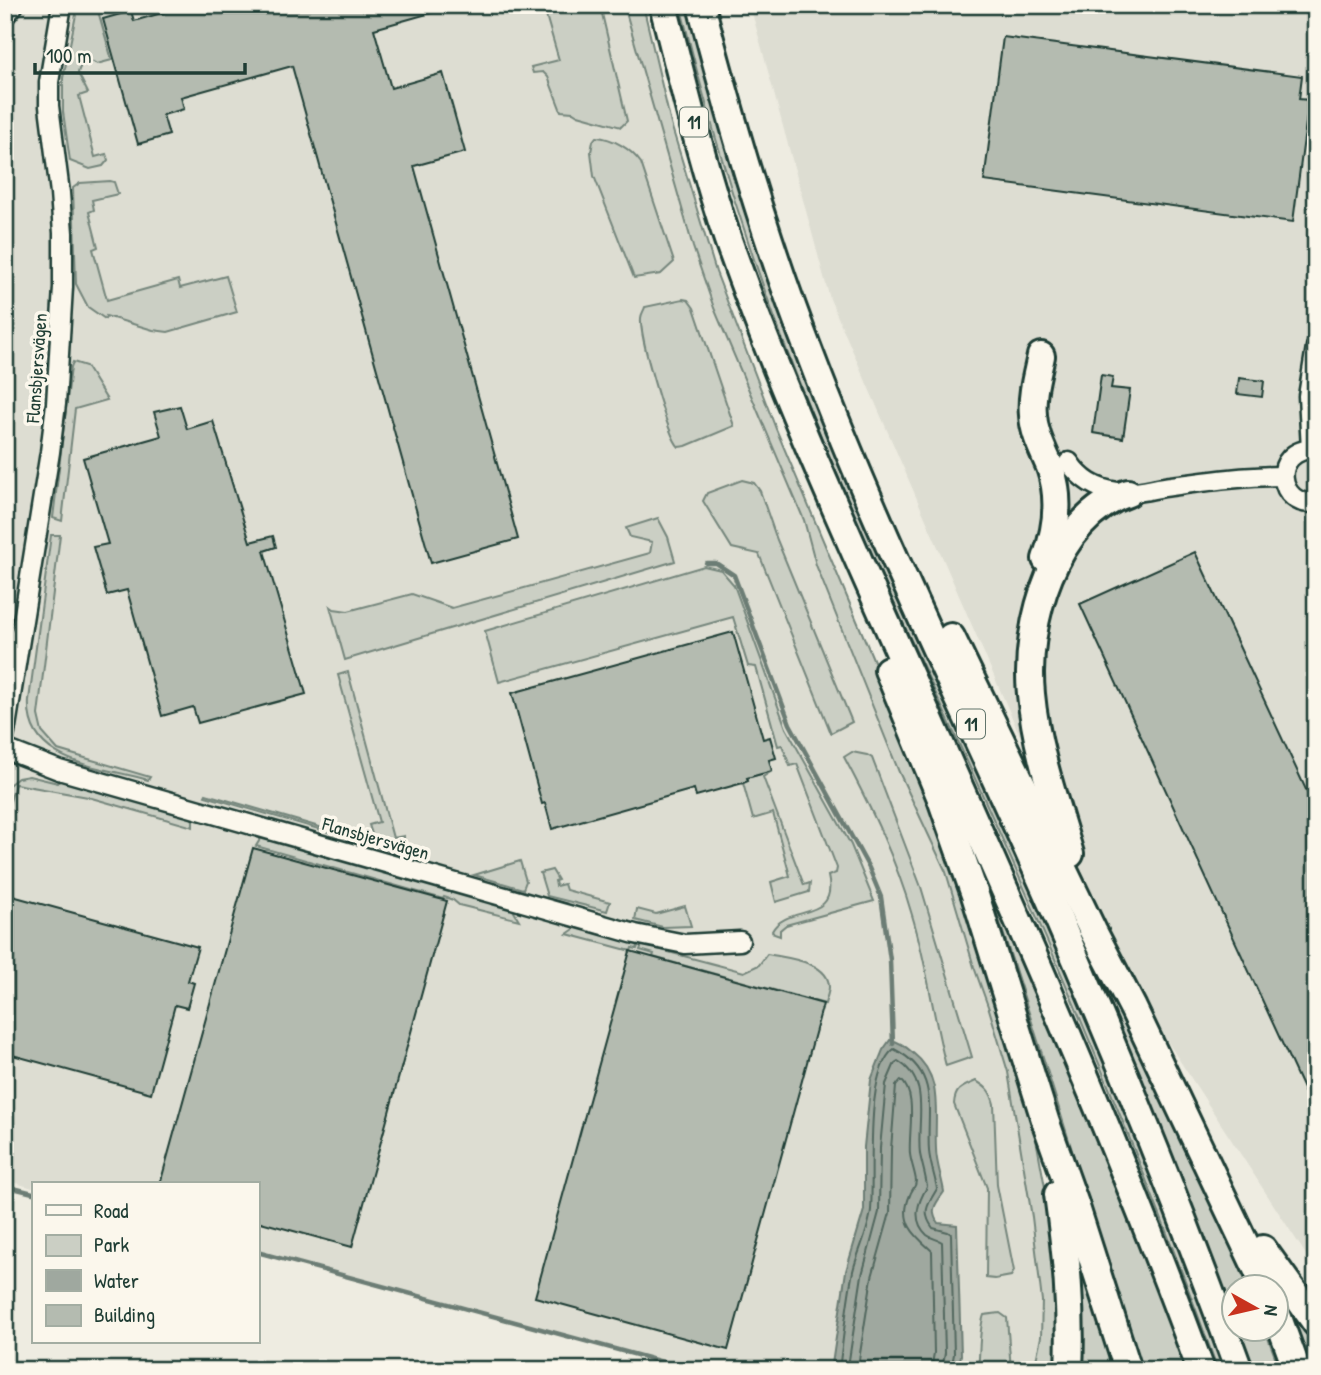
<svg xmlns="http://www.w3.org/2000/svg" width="1321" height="1375" font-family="'Patrick Hand',sans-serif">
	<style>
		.built { fill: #ddddd2 }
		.green { fill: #cbcfc4; stroke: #75867c; stroke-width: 2 }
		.water { fill: #9fa89f; stroke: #6c7d74; stroke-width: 2 }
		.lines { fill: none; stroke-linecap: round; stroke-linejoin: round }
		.shore { stroke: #52685f; stroke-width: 2 }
		.stream { stroke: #6c7d74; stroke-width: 4.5 }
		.building { fill: #b4bbb0; stroke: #1f3d34; stroke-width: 2 }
		.minor-casing { stroke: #1f3d34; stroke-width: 23 }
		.highway-casing { stroke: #1f3d34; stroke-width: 32 }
		.minor { stroke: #fbf7ec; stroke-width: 18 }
		.highway { stroke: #fbf7ec; stroke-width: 26 }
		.labels { text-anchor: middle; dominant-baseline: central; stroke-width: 7; stroke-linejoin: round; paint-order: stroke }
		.shield { fill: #fbf7ec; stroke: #61756b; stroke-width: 2 }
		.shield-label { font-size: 18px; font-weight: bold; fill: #1f3d34 }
		.street-label { font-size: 19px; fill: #1f3d34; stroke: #fbf7ec }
	</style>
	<rect width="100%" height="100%" fill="#eeece1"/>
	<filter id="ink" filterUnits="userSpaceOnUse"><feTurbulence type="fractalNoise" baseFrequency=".0143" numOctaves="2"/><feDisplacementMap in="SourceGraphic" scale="14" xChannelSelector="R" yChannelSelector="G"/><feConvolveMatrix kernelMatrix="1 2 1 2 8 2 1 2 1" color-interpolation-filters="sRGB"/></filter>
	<g filter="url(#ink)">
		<g class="built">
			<polygon points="5,5 624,5 693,247 714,308 804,520 816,565 899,772 946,872 974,967 989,1009 1008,1073 1032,1217 1042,1301 1041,1337 1034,1370 700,1370 257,1250 257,1184 33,1184 33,1188 5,1180"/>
			<polygon points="750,5 1316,5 1316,1270 1124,975 830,299"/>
		</g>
		<g class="green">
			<path d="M78,5H115L98,11L112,60L97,64C88,58 80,63 78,73L88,93L79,96L95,157L106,154L108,160L103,166L90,169L70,161L63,112V78Z"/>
			<polygon points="543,5 600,5 627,121 621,127 578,115 573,112 561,111 548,77 543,72 533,73 531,67 559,60"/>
			<polygon points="624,5 643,5 671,124 716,272 776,429 901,725 948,846 1033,1123 1050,1214 1056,1272 1057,1337 1055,1370 1034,1370 1041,1337 1042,1301 1032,1217 1008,1072 989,1009 974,967 946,872 899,772 816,565 804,520 714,308 693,247"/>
			<path d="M680,5H695L739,165L1235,1370H1218C1151,1184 1076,1003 995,823C934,686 867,552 811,412C757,280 714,144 680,5Z"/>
			<path d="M596,137C613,138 631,149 641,163L674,262L661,274L634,278L594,176L591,152L593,141Z"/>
			<polygon points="110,181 114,182 118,194 92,200 94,210 89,212 98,247 93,249 107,300 178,280 180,288 226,276 237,312 168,332 153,330 106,316 105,319 88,307 76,284 73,188 80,183"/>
			<path d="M683,299L688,300L694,308L734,426L686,446L679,447C668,437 639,335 641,318C641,314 644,311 645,307Z"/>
			<polygon points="73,362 86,366 107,400 75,409 62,521 53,518 71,367"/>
			<polygon points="742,480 754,483 760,491 777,540 852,722 831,733 759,554 732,548 703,501 707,493"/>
			<polygon points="658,518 668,537 675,561 345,660 330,606 334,609 348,611 412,594 452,608 650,553 652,542 630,537 626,528"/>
			<path d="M51,535H60L38,715L42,732L58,750L150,777L148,780C102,766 25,765 29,700Z"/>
			<path d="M704,566L721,570L734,585L786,728L851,845L874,901L786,925L780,930V936L774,934L772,931C786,904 839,923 828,876L836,873L837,868L797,764L790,766L782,745L778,746L756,667L748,666L733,617L499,682L485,631Z"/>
			<polygon points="348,672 393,838 404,836 404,845 398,854 376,846 369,825 379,822 338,675"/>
			<path d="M852,752L867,755L872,758L921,887L972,1057L946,1066C933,1016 927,964 912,915C896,859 871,808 844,757Z"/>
			<polygon points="772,771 763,777 804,885 810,883 809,892 776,902 771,882 790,876 773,813 753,819 743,783 748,781 746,775 750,777"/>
			<polygon points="29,776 58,783 60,778 188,814 193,820 193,827 88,797 15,784 5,819 6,787 18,778"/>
			<polygon points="206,794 340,833 355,829 356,840 205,796"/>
			<polygon points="261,838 507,907 513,910 519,920 459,905 453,900 444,897 443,899 256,846"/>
			<polygon points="520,861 526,881 523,889 474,875"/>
			<path d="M981,867L1053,1014L1192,1370H1143C1085,1203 1039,1033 981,867Z"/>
			<polygon points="552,870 558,880 555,881 556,886 564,884 566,890 610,902 607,911 547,896 540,873"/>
			<polygon points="1063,895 1230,1245 1248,1287 1234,1288 1233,1319 1169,1152"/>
			<polygon points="685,906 691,926 663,927 635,920 637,909 656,914"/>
			<polygon points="577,927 639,943 637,949 632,948 631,951 567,934"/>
			<path d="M642,945L744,972L759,965L767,954C785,958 829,961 829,987C829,992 826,999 825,1004L653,957L654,954L640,950Z"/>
			<path d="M976,1081C987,1087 991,1092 994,1104L997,1185L1014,1271L1011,1276L995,1279L986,1278L987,1188L954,1104C955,1088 963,1087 976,1081Z"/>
			<polygon points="1075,1246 1121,1370 1082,1370 1079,1279"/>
			<polygon points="1265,1266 1316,1332 1316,1370 1304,1370"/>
			<path d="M1000,1313L1007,1318L1011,1370H978C980,1354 979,1328 984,1315Z"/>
			<polygon points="1237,1330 1265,1330 1280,1370 1253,1370"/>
		</g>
		<path class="water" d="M890,1040C899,1041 906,1047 913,1053C944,1077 934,1114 936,1149C936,1163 942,1178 944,1192C936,1203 929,1210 938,1223L957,1225L961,1355L959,1366L955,1370H835L832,1364L846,1271L864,1210V1147L871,1080L883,1050Z"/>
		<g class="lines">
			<g class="shore">
				<path d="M841,1370L840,1362C844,1332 847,1301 853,1271C858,1251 869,1230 871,1210C874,1173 864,1072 894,1049C941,1073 926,1109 929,1151C930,1164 935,1176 937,1189C928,1204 921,1212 933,1228L948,1232L951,1234L954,1354L951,1370"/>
				<path d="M850,1370L849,1360L862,1275L879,1212L880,1148L886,1084L895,1063L898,1061C932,1082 916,1121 920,1154C922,1165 926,1176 927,1187C918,1202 911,1220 927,1235C932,1239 938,1239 942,1242L945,1353L942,1370"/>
				<path d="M860,1370L859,1360L872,1277L890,1213L891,1149L896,1086L901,1080C918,1094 908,1134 910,1154C911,1163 915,1172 916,1181C916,1187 912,1189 910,1195C898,1222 915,1236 932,1251L934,1353L931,1370"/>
			</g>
			<g class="stream">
				<polyline points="706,563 716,563 734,575 790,724 869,868 881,897 890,960 893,1044"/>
				<polyline points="5,1186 33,1193"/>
				<polyline points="257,1252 692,1370"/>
			</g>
		</g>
		<g class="building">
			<polygon points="189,5 445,5 445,9 374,29 391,88 443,73 465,152 414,166 518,539 431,563 292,66 181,97 184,109 163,115 169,135 138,144 103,19 131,11 134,21"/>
			<polygon points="1003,37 1302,76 1299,99 1309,100 1293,222 984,181"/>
			<polygon points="1101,375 1113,377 1111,388 1130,390 1123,438 1093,433"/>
			<polygon points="1239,378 1264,381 1262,397 1237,394"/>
			<polygon points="180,406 187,429 213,421 250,542 273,536 276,547 264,551 306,694 198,723 193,707 162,716 127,590 107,595 93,547 108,544 83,458 161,436 154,412"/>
			<polygon points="1195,552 1316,811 1316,1117 1080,604"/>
			<polygon points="733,632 763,739 770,737 776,758 769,760 772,771 747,778 748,781 743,783 696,796 694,789 552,829 545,803 542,804 512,693"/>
			<polygon points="253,848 447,901 352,1247 257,1221 257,1184 160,1184"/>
			<polygon points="5,894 198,947 188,981 194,983 187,1008 175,1005 151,1093 5,1053"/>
			<polygon points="630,951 823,1004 728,1350 535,1297"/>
		</g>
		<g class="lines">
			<defs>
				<g id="minor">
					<polyline points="5,16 14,5"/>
					<polyline points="1311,449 1308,396 1316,347"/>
					<path d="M1316,449C1268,448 1278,510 1316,502"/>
					<path d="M1069,462C1081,480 1096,489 1117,492C1134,495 1153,488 1171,486C1208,481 1246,476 1283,476"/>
					<polyline points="5,733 50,452 56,404 63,287 63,233 60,193 49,106 49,82 62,5"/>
					<polyline points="5,749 59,770 635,934 685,944 740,941"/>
				</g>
				<g id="highway">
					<path d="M663,5C683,83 702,164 728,240C783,396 852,545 919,696C1018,918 1117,1141 1201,1370"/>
					<path d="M701,5C732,125 766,242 811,357C883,546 974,726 1055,911C1121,1062 1183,1215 1239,1370"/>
					<path d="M1041,356C1037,375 1031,395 1033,415C1034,434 1043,450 1050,467C1061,498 1057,529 1046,559"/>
					<polyline points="951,637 1093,931 1133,1008 1266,1288"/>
					<polyline points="888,670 940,796 975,895 1046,1123 1075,1204 1128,1370"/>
					<path d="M1070,854C1055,802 1036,749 1031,694C1024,624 1054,518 1128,493"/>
					<path d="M1058,1194C1066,1252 1072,1310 1069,1370"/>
					<polyline points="1263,1249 1316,1323"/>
					<polyline points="1276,1312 1297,1370"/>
				</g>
			</defs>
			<use href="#minor" class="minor-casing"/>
			<use href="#highway" class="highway-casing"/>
			<use href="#minor" class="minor"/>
			<use href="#highway" class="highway"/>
		</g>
	</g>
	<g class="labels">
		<g class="shield">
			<rect x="680" y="107.5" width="28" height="29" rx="5"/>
			<rect x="957" y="709.5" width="28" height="29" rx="5"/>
		</g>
		<g class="shield-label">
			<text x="694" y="122">11</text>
			<text x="971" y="724">11</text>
		</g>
		<g class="street-label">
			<text transform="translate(36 368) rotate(-86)">Flansbjersvägen</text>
			<text transform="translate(376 838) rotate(16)">Flansbjersvägen</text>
		</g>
	</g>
	<rect width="1321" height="1375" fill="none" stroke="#fbf7ec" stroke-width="28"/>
	<rect x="14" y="14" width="1293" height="1347" fill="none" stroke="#1f3d34" stroke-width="2.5" filter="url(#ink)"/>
	<rect x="32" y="1182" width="228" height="161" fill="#fbf7ec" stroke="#a3ada2" stroke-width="2"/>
	<rect x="46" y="1205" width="35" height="10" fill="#fbf7ec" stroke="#a3ada2" stroke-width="2"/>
	<text x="94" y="1218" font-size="21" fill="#1f3d34">Road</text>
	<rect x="46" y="1235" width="35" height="21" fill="#cbcfc4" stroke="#a3ada2" stroke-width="2"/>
	<text x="94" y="1252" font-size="21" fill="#1f3d34">Park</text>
	<rect x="46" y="1270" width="35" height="21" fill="#9fa89f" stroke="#a3ada2" stroke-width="2"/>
	<text x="94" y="1288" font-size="21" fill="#1f3d34">Water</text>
	<rect x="46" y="1305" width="35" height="21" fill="#b4bbb0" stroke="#a3ada2" stroke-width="2"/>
	<text x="94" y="1322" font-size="21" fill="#1f3d34">Building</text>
	<g transform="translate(1255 1308) rotate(98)"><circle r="33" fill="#fbf7ec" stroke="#a3ada2" stroke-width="2"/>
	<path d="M0-5L12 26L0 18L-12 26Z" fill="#c8321e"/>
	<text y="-10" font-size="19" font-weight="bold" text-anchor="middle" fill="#1f3d34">N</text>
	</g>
	<path d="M35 63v10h210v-10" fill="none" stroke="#1f3d34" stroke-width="3.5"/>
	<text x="46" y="63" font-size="21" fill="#1f3d34" stroke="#fbf7ec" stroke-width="5" paint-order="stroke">100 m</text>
</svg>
